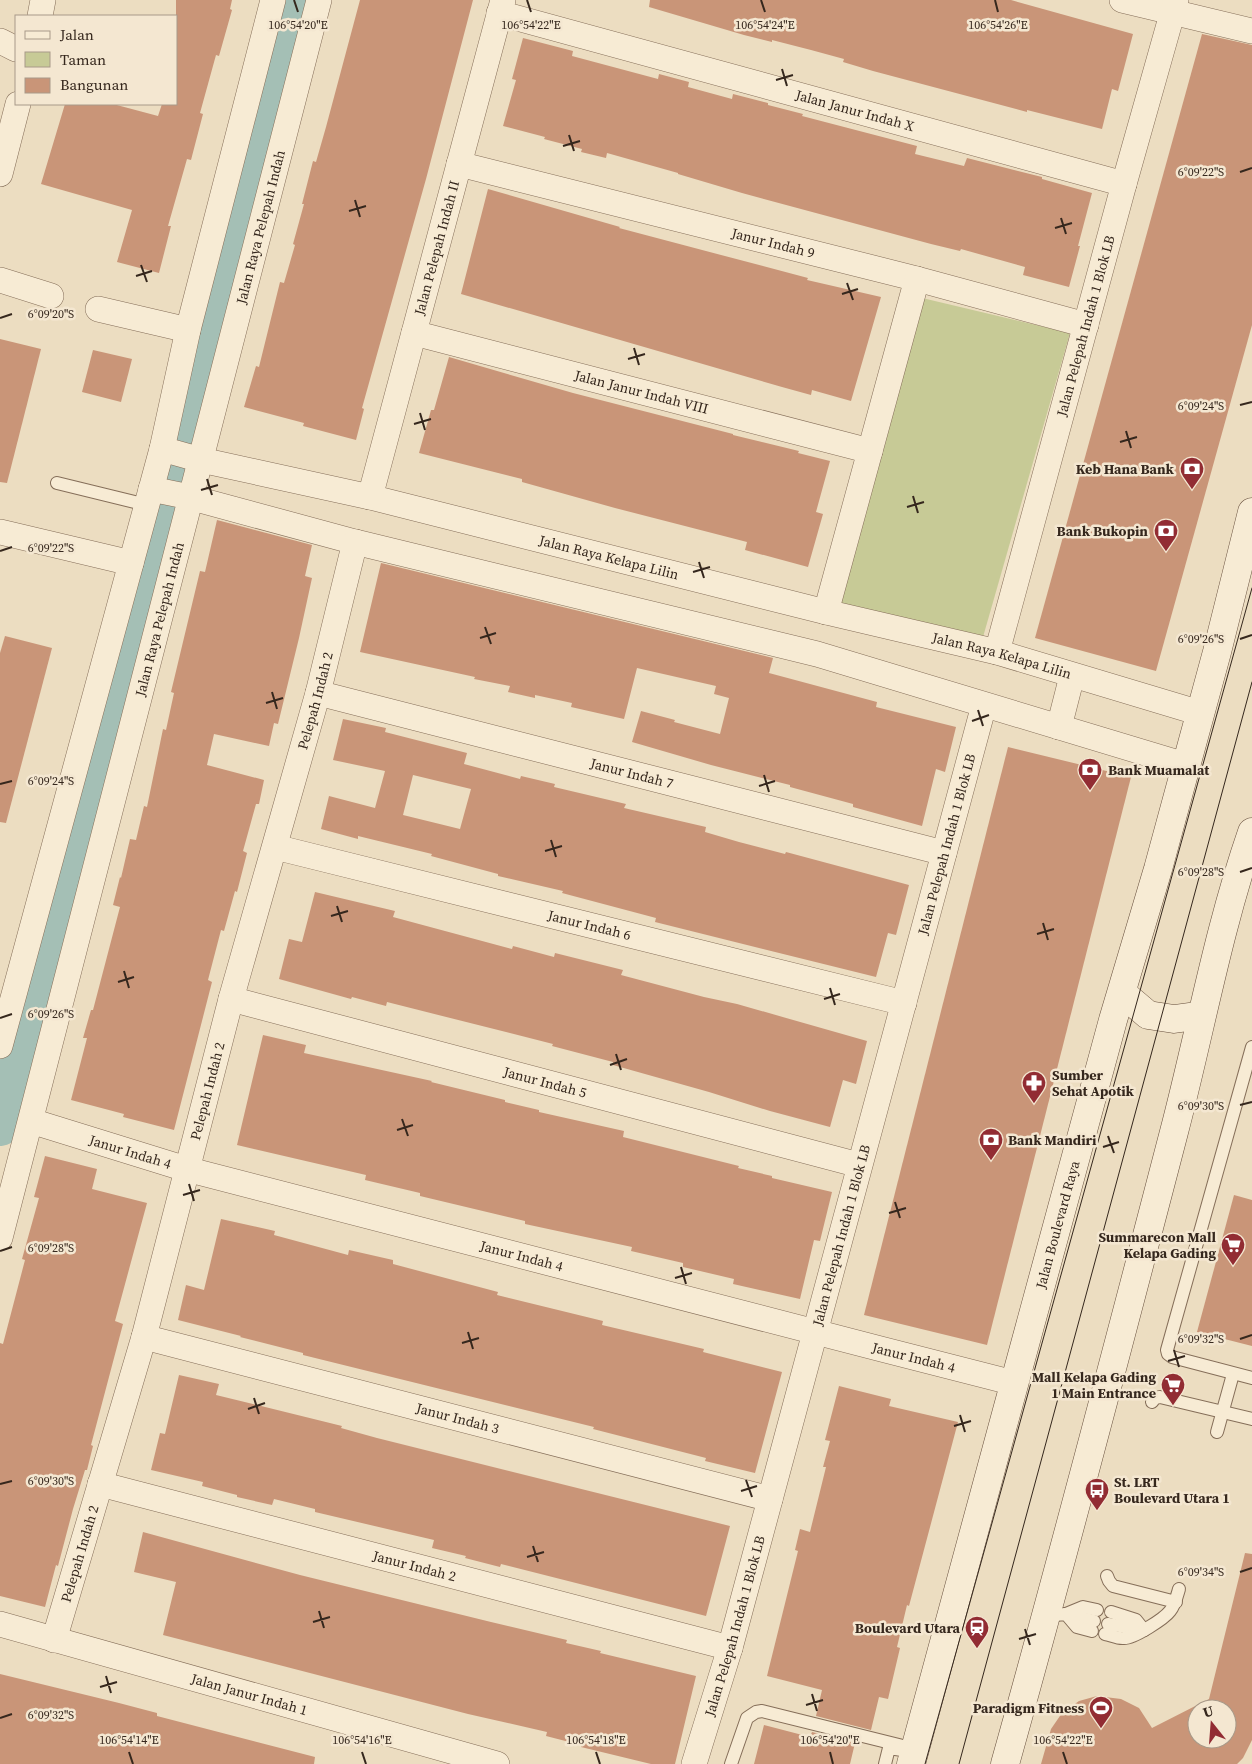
<svg xmlns="http://www.w3.org/2000/svg" width="1252" height="1764" font-family="'Source Serif 4',serif">
	<style>
		.green { fill: #c7ca96 }
		.lines { fill: none; stroke-linecap: round; stroke-linejoin: round }
		.river { stroke: #a4bfb5; stroke-width: 44 }
		.building { fill: #c99578; fill-rule: evenodd }
		.lane-casing { stroke: #856e59; stroke-width: 14 }
		.street-casing { stroke: #856e59; stroke-width: 26 }
		.secondary-casing { stroke: #674f3d; stroke-width: 29 }
		.lane { stroke: #f7ebd4; stroke-width: 12 }
		.street { stroke: #f7ebd4; stroke-width: 25 }
		.secondary { stroke: #f7ebd4; stroke-width: 28 }
		.tram { stroke: #35271d; stroke-width: 1 }
		.ticks { fill: none; stroke: #35271d; stroke-width: 2 }
		.labels { text-anchor: middle; dominant-baseline: central; stroke-width: 5; stroke-linejoin: round; paint-order: stroke }
		.street-label { font-size: 14px; fill: #35271d; stroke: #f4e7d1 }
		.poi-label { font-size: 14px; font-weight: bold; fill: #35271d; stroke: #f4e7d1; text-anchor: end }
		.ticks-label { font-size: 12px; text-anchor: middle; fill: #35271d; stroke: #f4e7d1; stroke-width: 5; stroke-linejoin: round; paint-order: stroke }
	</style>
	<rect width="100%" height="100%" fill="#ecddc1"/>
	<polygon class="green" points="918,297 1070,333 981,644 829,608"/>
	<g class="lines">
		<polyline class="river" points="0,1124 159,537 300,0"/>
	</g>
	<g class="building">
		<polygon points="176,0 232,0 230,9 232,10 219,56 216,55 200,113 203,114 191,160 187,159 168,226 171,226 159,273 117,262 132,210 41,184 65,104 113,104 158,116 162,104 176,104"/>
		<polygon points="360,0 473,0 426,179 362,408 364,409 356,440 303,426 304,423 244,407 256,366 259,367 280,282 284,283 295,245 293,244 304,204 302,204 313,161 316,162 326,127"/>
		<polygon points="650,0 1011,0 1133,34 1118,91 1112,89 1102,129 1027,110 1027,112 873,71 843,62 844,59 811,50 772,40 772,42 744,35 649,7"/>
		<polygon points="1202,34 1252,45 1252,325 1156,671 1035,638"/>
		<polygon points="523,38 573,51 572,56 658,79 659,74 689,82 688,87 732,99 733,94 768,103 768,105 803,114 802,116 917,146 915,154 964,166 967,158 1042,177 1042,179 1092,193 1078,246 1080,246 1069,287 1023,275 1025,267 961,249 960,251 931,244 742,193 678,174 678,173 607,153 606,158 581,152 582,149 544,139 545,137 503,126 516,80 512,79"/>
		<polygon points="488,189 620,227 619,228 808,278 807,280 881,297 851,401 812,390 811,395 782,387 461,294"/>
		<polygon points="0,339 41,349 7,483 0,482"/>
		<polygon points="93,350 132,359 121,402 82,392"/>
		<polygon points="449,357 573,393 733,434 733,435 799,451 798,453 830,461 816,512 823,514 808,567 745,550 747,542 615,508 522,482 522,479 419,453 431,410 434,410"/>
		<polygon points="217,520 312,545 305,576 312,578 299,638 278,724 274,723 269,746 214,734 207,765 264,780 259,804 256,804 243,851 247,853 237,892 235,891 224,931 221,930 208,980 212,982 174,1130 123,1117 124,1114 71,1100 87,1038 83,1038 91,1010 93,1010 120,907 113,905 120,877 121,878 130,839 136,840 144,806 147,807 163,729 166,730 174,693 171,692 200,571 205,572"/>
		<polygon points="381,563 773,658 769,673 877,702 876,707 956,727 945,772 936,769 922,826 853,807 853,804 790,787 790,785 711,765 632,742 641,711 675,720 674,722 720,734 729,698 714,694 716,686 637,668 624,719 571,707 572,703 535,695 535,698 508,692 510,686 474,679 475,677 360,652"/>
		<polygon points="5,636 52,648 6,823 0,822 0,653"/>
		<path d="M343,719L386,728L385,732L467,753L464,764L520,779L521,776L555,784L554,787L626,804L624,808L706,827L705,832L739,842L785,854L786,852L909,885L896,935L888,933L876,977L655,922L656,918L562,893L563,891L498,876V874L431,856L432,854L358,836V839L321,829L329,796L375,808L385,771L333,760ZM413,775L471,789L460,829L403,815Z"/>
		<polygon points="1008,747 1131,777 987,1345 864,1315"/>
		<polygon points="315,892 395,911 393,917 512,949 513,946 554,957 555,953 623,970 621,975 704,997 737,1004 867,1041 856,1084 843,1080 830,1127 770,1111 709,1092 613,1065 613,1062 552,1046 553,1044 387,1002 386,1006 352,997 351,999 279,979 289,939 302,942"/>
		<polygon points="263,1035 306,1045 304,1053 432,1081 431,1082 505,1100 505,1102 539,1110 539,1112 624,1131 623,1137 739,1166 738,1168 772,1176 772,1178 832,1192 820,1241 814,1240 800,1299 733,1284 734,1279 683,1267 683,1263 631,1251 632,1247 525,1224 525,1221 420,1196 420,1193 365,1180 366,1175 237,1145"/>
		<polygon points="45,1156 97,1169 92,1189 147,1203 115,1321 123,1324 91,1445 93,1446 87,1470 85,1470 73,1509 58,1566 56,1565 45,1607 0,1596 0,1343 3,1344 25,1260 22,1259 39,1198 34,1197"/>
		<polygon points="1234,1195 1252,1200 1252,1346 1197,1332"/>
		<polygon points="221,1219 275,1231 274,1235 348,1255 349,1250 393,1260 393,1264 498,1292 497,1295 603,1321 602,1325 704,1349 703,1352 782,1372 755,1473 705,1461 706,1458 593,1429 594,1427 303,1355 303,1353 240,1337 241,1336 178,1320 186,1285 204,1290"/>
		<polygon points="179,1375 219,1384 216,1395 342,1426 341,1428 377,1438 730,1526 706,1616 501,1564 500,1567 465,1558 466,1556 432,1548 434,1540 315,1512 315,1509 274,1499 272,1505 237,1497 237,1495 202,1486 203,1482 151,1470 160,1433 165,1434"/>
		<polygon points="839,1386 891,1399 889,1406 958,1422 909,1606 907,1605 897,1647 900,1648 888,1699 879,1697 871,1730 816,1716 822,1690 767,1676 798,1551 795,1550 800,1529 810,1532 826,1467 823,1467 830,1441 825,1440"/>
		<polygon points="143,1532 300,1575 491,1622 567,1640 566,1643 601,1651 600,1653 696,1676 675,1764 651,1764 581,1747 581,1745 546,1736 547,1732 468,1714 163,1635 176,1582 134,1572"/>
		<path d="M1245,1553L1252,1554V1740L1243,1758L1237,1764H1041L1051,1729L1062,1713L1079,1701L1097,1696L1121,1699L1139,1708L1152,1728L1209,1699ZM1197,1709H1227V1739H1197Z"/>
		<polygon points="0,1674 119,1703 157,1713 157,1716 315,1757 314,1764 0,1764"/>
		<polygon points="764,1725 810,1737 812,1732 855,1743 850,1764 754,1764"/>
	</g>
	<g class="lines">
		<defs>
			<g id="lane">
				<polyline points="57,483 147,505"/>
				<polyline points="1252,1047 1167,1350 1168,1354 1172,1357 1252,1378"/>
				<polyline points="1152,1402 1155,1398 1160,1397 1252,1419"/>
				<polyline points="1217,1432 1233,1374"/>
				<polyline points="1107,1576 1109,1581 1113,1586 1176,1602"/>
				<polyline points="1111,1612 1136,1620 1144,1630"/>
				<polyline points="1066,1614 1083,1607 1097,1610"/>
				<polyline points="1066,1614 1094,1621"/>
				<polyline points="1048,1620 1055,1615 1066,1614 1077,1627 1092,1631"/>
				<polyline points="1108,1624 1144,1630"/>
				<path d="M1105,1634C1111,1635 1118,1639 1124,1638C1134,1638 1164,1619 1170,1611C1175,1605 1177,1596 1179,1589"/>
				<polyline points="731,1764 747,1718 756,1712 762,1711 915,1749"/>
				<polyline points="885,1764 889,1748 902,1750"/>
			</g>
			<g id="street">
				<polyline points="1122,0 1252,31"/>
				<path id="s1" d="M499,13L1124,184"/>
				<polyline points="40,16 43,0"/>
				<polyline points="0,41 16,49"/>
				<path id="s2" d="M459,164L917,279L1086,325"/>
				<polyline points="0,174 18,104"/>
				<polyline points="0,280 51,296"/>
				<polyline points="98,309 188,330"/>
				<path id="s3" d="M414,333L870,451"/>
				<path id="s4" d="M162,449L201,460L370,497L826,612L997,652L1200,713"/>
				<polyline points="151,489 185,496 355,542 817,654 1185,765"/>
				<path id="s5" d="M370,497L503,0"/>
				<polyline points="0,532 131,563"/>
				<polyline points="826,612 917,279"/>
				<path id="s6" d="M997,652L1124,184L1176,0"/>
				<path id="s7" d="M318,693L944,853"/>
				<polyline points="1059,727 1072,676"/>
				<path id="s8" d="M275,847L904,1003"/>
				<path id="s9" d="M231,999L859,1165"/>
				<polyline points="0,1046 162,449 188,330 273,0"/>
				<path id="s10" d="M31,1121L186,1169L881,1349L1014,1383"/>
				<path id="s11" d="M0,1238L319,0"/>
				<path id="s12" d="M144,1337L770,1499"/>
				<path id="s13" d="M100,1484L730,1648"/>
				<path id="s14" d="M0,1624L497,1764"/>
				<path id="s15" d="M54,1640L144,1337L231,999L318,693L355,542"/>
				<path id="s16" d="M694,1764L730,1648L984,705"/>
			</g>
			<g id="secondary">
				<polyline points="1128,998 1148,1015 1174,1019 1196,1016"/>
				<path id="s17" d="M911,1764L1113,1020L1158,869L1217,652L1252,512"/>
				<path d="M1005,1764C1064,1554 1119,1343 1174,1132C1200,1033 1218,930 1252,832"/>
			</g>
		</defs>
		<use href="#lane" class="lane-casing"/>
		<use href="#street" class="street-casing"/>
		<use href="#secondary" class="secondary-casing"/>
		<use href="#lane" class="lane"/>
		<use href="#street" class="street"/>
		<use href="#secondary" class="secondary"/>
		<g class="tram">
			<polyline points="925,1764 1252,588"/>
			<polyline points="959,1764 1252,682"/>
		</g>
	</g>
	<path class="ticks" d="M294,0L298,12M527,0L531,12M761,0L765,12M995,0L998,12M782,69L787,86M776,80L793,75M569,135L574,151M563,146L580,141M1240,172L1252,168M355,200L360,217M349,211L366,206M1061,218L1066,234M1055,228L1072,223M141,265L147,282M136,276L152,271M847,283L853,300M842,294L858,289M0,318L12,314M634,348L639,365M628,359L645,354M1240,405L1252,402M420,413L425,430M414,424L431,419M1126,431L1131,448M1120,442L1137,437M207,479L212,495M201,490L218,485M913,496L918,513M907,507L924,502M0,551L12,547M699,562L704,578M693,572L710,567M485,627L491,644M480,638L496,633M1240,639L1252,635M272,692L277,709M266,703L283,698M978,710L983,726M972,721L989,715M764,775L769,792M0,784L12,781M759,786L775,781M551,840L556,857M545,851L562,846M1240,872L1252,868M337,906L342,922M331,916L348,911M1043,923L1048,940M1037,934L1054,929M124,971L129,988M118,982L134,977M830,988L835,1005M824,999L840,994M0,1018L12,1014M616,1054L621,1070M610,1065L627,1059M1240,1105L1252,1102M402,1119L408,1136M397,1130L413,1125M1108,1136L1114,1153M1103,1147L1119,1142M189,1184L194,1201M183,1195L200,1190M895,1202L900,1218M889,1213L906,1208M0,1251L12,1247M681,1267L686,1284M675,1278L692,1273M468,1332L473,1349M1240,1339L1252,1335M462,1343L479,1338M1174,1350L1179,1367M1168,1361L1185,1356M254,1398L259,1414M248,1409L265,1403M960,1415L965,1432M954,1426L971,1421M746,1480L752,1497M0,1484L12,1481M741,1491L757,1486M533,1546L538,1562M527,1557L544,1552M1240,1572L1252,1568M319,1611L324,1628M313,1622L330,1617M1025,1629L1030,1645M1019,1639L1036,1634M106,1676L111,1693M100,1687L117,1682M812,1694L817,1711M806,1705L823,1700M0,1718L12,1714M129,1752L133,1764M362,1752L366,1764M596,1752L600,1764M830,1752L833,1764M1063,1752L1067,1764"/>
	<defs>
		<symbol id="bank-pin" viewBox="-11 -11 22 30"><path d="M0 17L-7.5 6A9.5 9.5 0 1 1 7.5 6Z" fill="#922c33" stroke="#f4e7d1"/><path d="M-6-4H6V4H-6ZM0-2.3a2.3 2.3 0 1 0 0 4.6a2.3 2.3 0 1 0 0-4.6Z" fill="#fff"/></symbol>
		<symbol id="pharmacy-pin" viewBox="-11 -11 22 30"><path d="M0 17L-7.5 6A9.5 9.5 0 1 1 7.5 6Z" fill="#922c33" stroke="#f4e7d1"/><path d="M-2-6h4v4h4v4h-4v4h-4v-4h-4v-4h4Z" fill="#fff"/></symbol>
		<symbol id="supermarket-pin" viewBox="-11 -11 22 30"><path d="M0 17L-7.5 6A9.5 9.5 0 1 1 7.5 6Z" fill="#922c33" stroke="#f4e7d1"/><path d="M-6-5.5h2.5l.6 2H6L4.5 2H-2.5L-4.4-4H-6ZM-1.5 3.2a1.3 1.3 0 1 0 .1 0ZM3 3.2a1.3 1.3 0 1 0 .1 0Z" fill="#fff"/></symbol>
		<symbol id="bus-pin" viewBox="-11 -11 22 30"><path d="M0 17L-7.5 6A9.5 9.5 0 1 1 7.5 6Z" fill="#922c33" stroke="#f4e7d1"/><path d="M-5-6H5V4H4V6H2V4H-2V6H-4V4H-5ZM-3.5-4V0h7V-4ZM-3.5 1.2v1.5H-2V1.2ZM2 1.2v1.5H3.5V1.2Z" fill="#fff"/></symbol>
		<symbol id="station-pin" viewBox="-11 -11 22 30"><path d="M0 17L-7.5 6A9.5 9.5 0 1 1 7.5 6Z" fill="#922c33" stroke="#f4e7d1"/><path d="M-3-6H3Q5-6 5-4V2Q5 4 3 4L4.5 6H3L1.5 4h-3L-3 6H-4.5L-3 4Q-5 4-5 2V-4Q-5-6-3-6ZM-3.5-4v3h7v-3ZM-3.5 1v1.5H-2V1ZM2 1v1.5H3.5V1Z" fill="#fff"/></symbol>
		<symbol id="stadium-pin" viewBox="-11 -11 22 30"><path d="M0 17L-7.5 6A9.5 9.5 0 1 1 7.5 6Z" fill="#922c33" stroke="#f4e7d1"/><path d="M0-5a6.5 5 0 1 0 0 10a6.5 5 0 1 0 0-10ZM-3.5-1.8h7v3.6h-7Z" fill="#fff"/></symbol>
	</defs>
	<g fill-rule="evenodd">
		<use href="#bank-pin" x="1178" y="455" width="28" height="38"/>
		<use href="#bank-pin" x="1152" y="517" width="28" height="38"/>
		<use href="#bank-pin" x="1076" y="756" width="28" height="38"/>
		<use href="#pharmacy-pin" x="1020" y="1069" width="28" height="38"/>
		<use href="#bank-pin" x="977" y="1126" width="28" height="38"/>
		<use href="#supermarket-pin" x="1219" y="1231" width="28" height="38"/>
		<use href="#supermarket-pin" x="1159" y="1371" width="28" height="38"/>
		<use href="#bus-pin" x="1083" y="1476" width="28" height="38"/>
		<use href="#station-pin" x="963" y="1614" width="28" height="38"/>
		<use href="#stadium-pin" x="1087" y="1694" width="28" height="38"/>
	</g>
	<g class="labels">
		<g class="street-label">
			<text stroke="none"><textPath href="#s1" startOffset="369">Jalan Janur Indah X</textPath></text>
			<text stroke="none"><textPath href="#s11" startOffset="1044">Jalan Raya Pelepah Indah</textPath></text>
			<text stroke="none"><textPath href="#s2" startOffset="324">Janur Indah 9</textPath></text>
			<text stroke="none"><textPath href="#s5" startOffset="258">Jalan Pelepah Indah II</textPath></text>
			<text stroke="none"><textPath href="#s6" startOffset="338">Jalan Pelepah Indah 1 Blok LB</textPath></text>
			<text stroke="none"><textPath href="#s3" startOffset="235">Jalan Janur Indah VIII</textPath></text>
			<text stroke="none"><textPath href="#s4" startOffset="460">Jalan Raya Kelapa Lilin</textPath></text>
			<text stroke="none"><textPath href="#s11" startOffset="639">Jalan Raya Pelepah Indah</textPath></text>
			<text stroke="none"><textPath href="#s4" startOffset="865">Jalan Raya Kelapa Lilin</textPath></text>
			<text stroke="none"><textPath href="#s15" startOffset="975">Pelepah Indah 2</textPath></text>
			<text stroke="none"><textPath href="#s7" startOffset="324">Janur Indah 7</textPath></text>
			<text stroke="none"><textPath href="#s16" startOffset="954">Jalan Pelepah Indah 1 Blok LB</textPath></text>
			<text stroke="none"><textPath href="#s8" startOffset="324">Janur Indah 6</textPath></text>
			<text stroke="none"><textPath href="#s9" startOffset="325">Janur Indah 5</textPath></text>
			<text stroke="none"><textPath href="#s15" startOffset="570">Pelepah Indah 2</textPath></text>
			<text stroke="none"><textPath href="#s10" startOffset="104">Janur Indah 4</textPath></text>
			<text stroke="none"><textPath href="#s17" startOffset="559">Jalan Boulevard Raya</textPath></text>
			<text stroke="none"><textPath href="#s16" startOffset="549">Jalan Pelepah Indah 1 Blok LB</textPath></text>
			<text stroke="none"><textPath href="#s10" startOffset="509">Janur Indah 4</textPath></text>
			<text stroke="none"><textPath href="#s10" startOffset="914">Janur Indah 4</textPath></text>
			<text stroke="none"><textPath href="#s12" startOffset="324">Janur Indah 3</textPath></text>
			<text stroke="none"><textPath href="#s15" startOffset="90">Pelepah Indah 2</textPath></text>
			<text stroke="none"><textPath href="#s13" startOffset="325">Janur Indah 2</textPath></text>
			<text stroke="none"><textPath href="#s16" startOffset="144">Jalan Pelepah Indah 1 Blok LB</textPath></text>
			<text stroke="none"><textPath href="#s14" startOffset="259">Jalan Janur Indah 1</textPath></text>
		</g>
		<g class="poi-label">
			<text x="1174" y="469">Keb Hana Bank</text>
			<text x="1148" y="531">Bank Bukopin</text>
			<text x="1108" y="770" text-anchor="start">Bank Muamalat</text>
			<text x="1052" y="1075" text-anchor="start">Sumber<tspan x="1052" dy="16">Sehat Apotik</tspan></text>
			<text x="1008" y="1140" text-anchor="start">Bank Mandiri</text>
			<text x="1216" y="1237">Summarecon Mall<tspan x="1216" dy="16">Kelapa Gading</tspan></text>
			<text x="1156" y="1377">Mall Kelapa Gading<tspan x="1156" dy="16">1 Main Entrance</tspan></text>
			<text x="1114" y="1482" text-anchor="start">St. LRT<tspan x="1114" dy="16">Boulevard Utara 1</tspan></text>
			<text x="960" y="1628">Boulevard Utara</text>
			<text x="1084" y="1708">Paradigm Fitness</text>
		</g>
	</g>
	<g class="ticks-label">
		<text x="298" y="29">106°54'20"E</text>
		<text x="531" y="29">106°54'22"E</text>
		<text x="765" y="29">106°54'24"E</text>
		<text x="998" y="29">106°54'26"E</text>
		<text x="1201" y="176">6°09'22"S</text>
		<text x="51" y="318">6°09'20"S</text>
		<text x="1201" y="410">6°09'24"S</text>
		<text x="51" y="552">6°09'22"S</text>
		<text x="1201" y="643">6°09'26"S</text>
		<text x="51" y="785">6°09'24"S</text>
		<text x="1201" y="876">6°09'28"S</text>
		<text x="51" y="1018">6°09'26"S</text>
		<text x="1201" y="1110">6°09'30"S</text>
		<text x="51" y="1252">6°09'28"S</text>
		<text x="1201" y="1343">6°09'32"S</text>
		<text x="51" y="1485">6°09'30"S</text>
		<text x="1201" y="1576">6°09'34"S</text>
		<text x="51" y="1719">6°09'32"S</text>
		<text x="129" y="1744">106°54'14"E</text>
		<text x="362" y="1744">106°54'16"E</text>
		<text x="596" y="1744">106°54'18"E</text>
		<text x="830" y="1744">106°54'20"E</text>
		<text x="1063" y="1744">106°54'22"E</text>
	</g>
	<rect x="15" y="15" width="162" height="90" fill="#f4e7d1" stroke="#a89a89"/>
	<rect x="25" y="31" width="25" height="8" fill="#f7ebd4" stroke="#a89a89"/>
	<text x="60" y="40" font-size="15" fill="#35271d">Jalan</text>
	<rect x="25" y="52" width="25" height="15" fill="#c7ca96" stroke="#a89a89"/>
	<text x="60" y="65" font-size="15" fill="#35271d">Taman</text>
	<rect x="25" y="78" width="25" height="15" fill="#c99578" stroke="#a89a89"/>
	<text x="60" y="90" font-size="15" fill="#35271d">Bangunan</text>
	<g transform="translate(1212 1724) rotate(343)"><circle r="24" fill="#f4e7d1" stroke="#a89a89"/>
	<path d="M0-4L9 19L0 12L-9 19Z" fill="#922c33"/>
	<text y="-8" font-size="14" font-weight="bold" text-anchor="middle" fill="#35271d">U</text>
	</g>
</svg>
